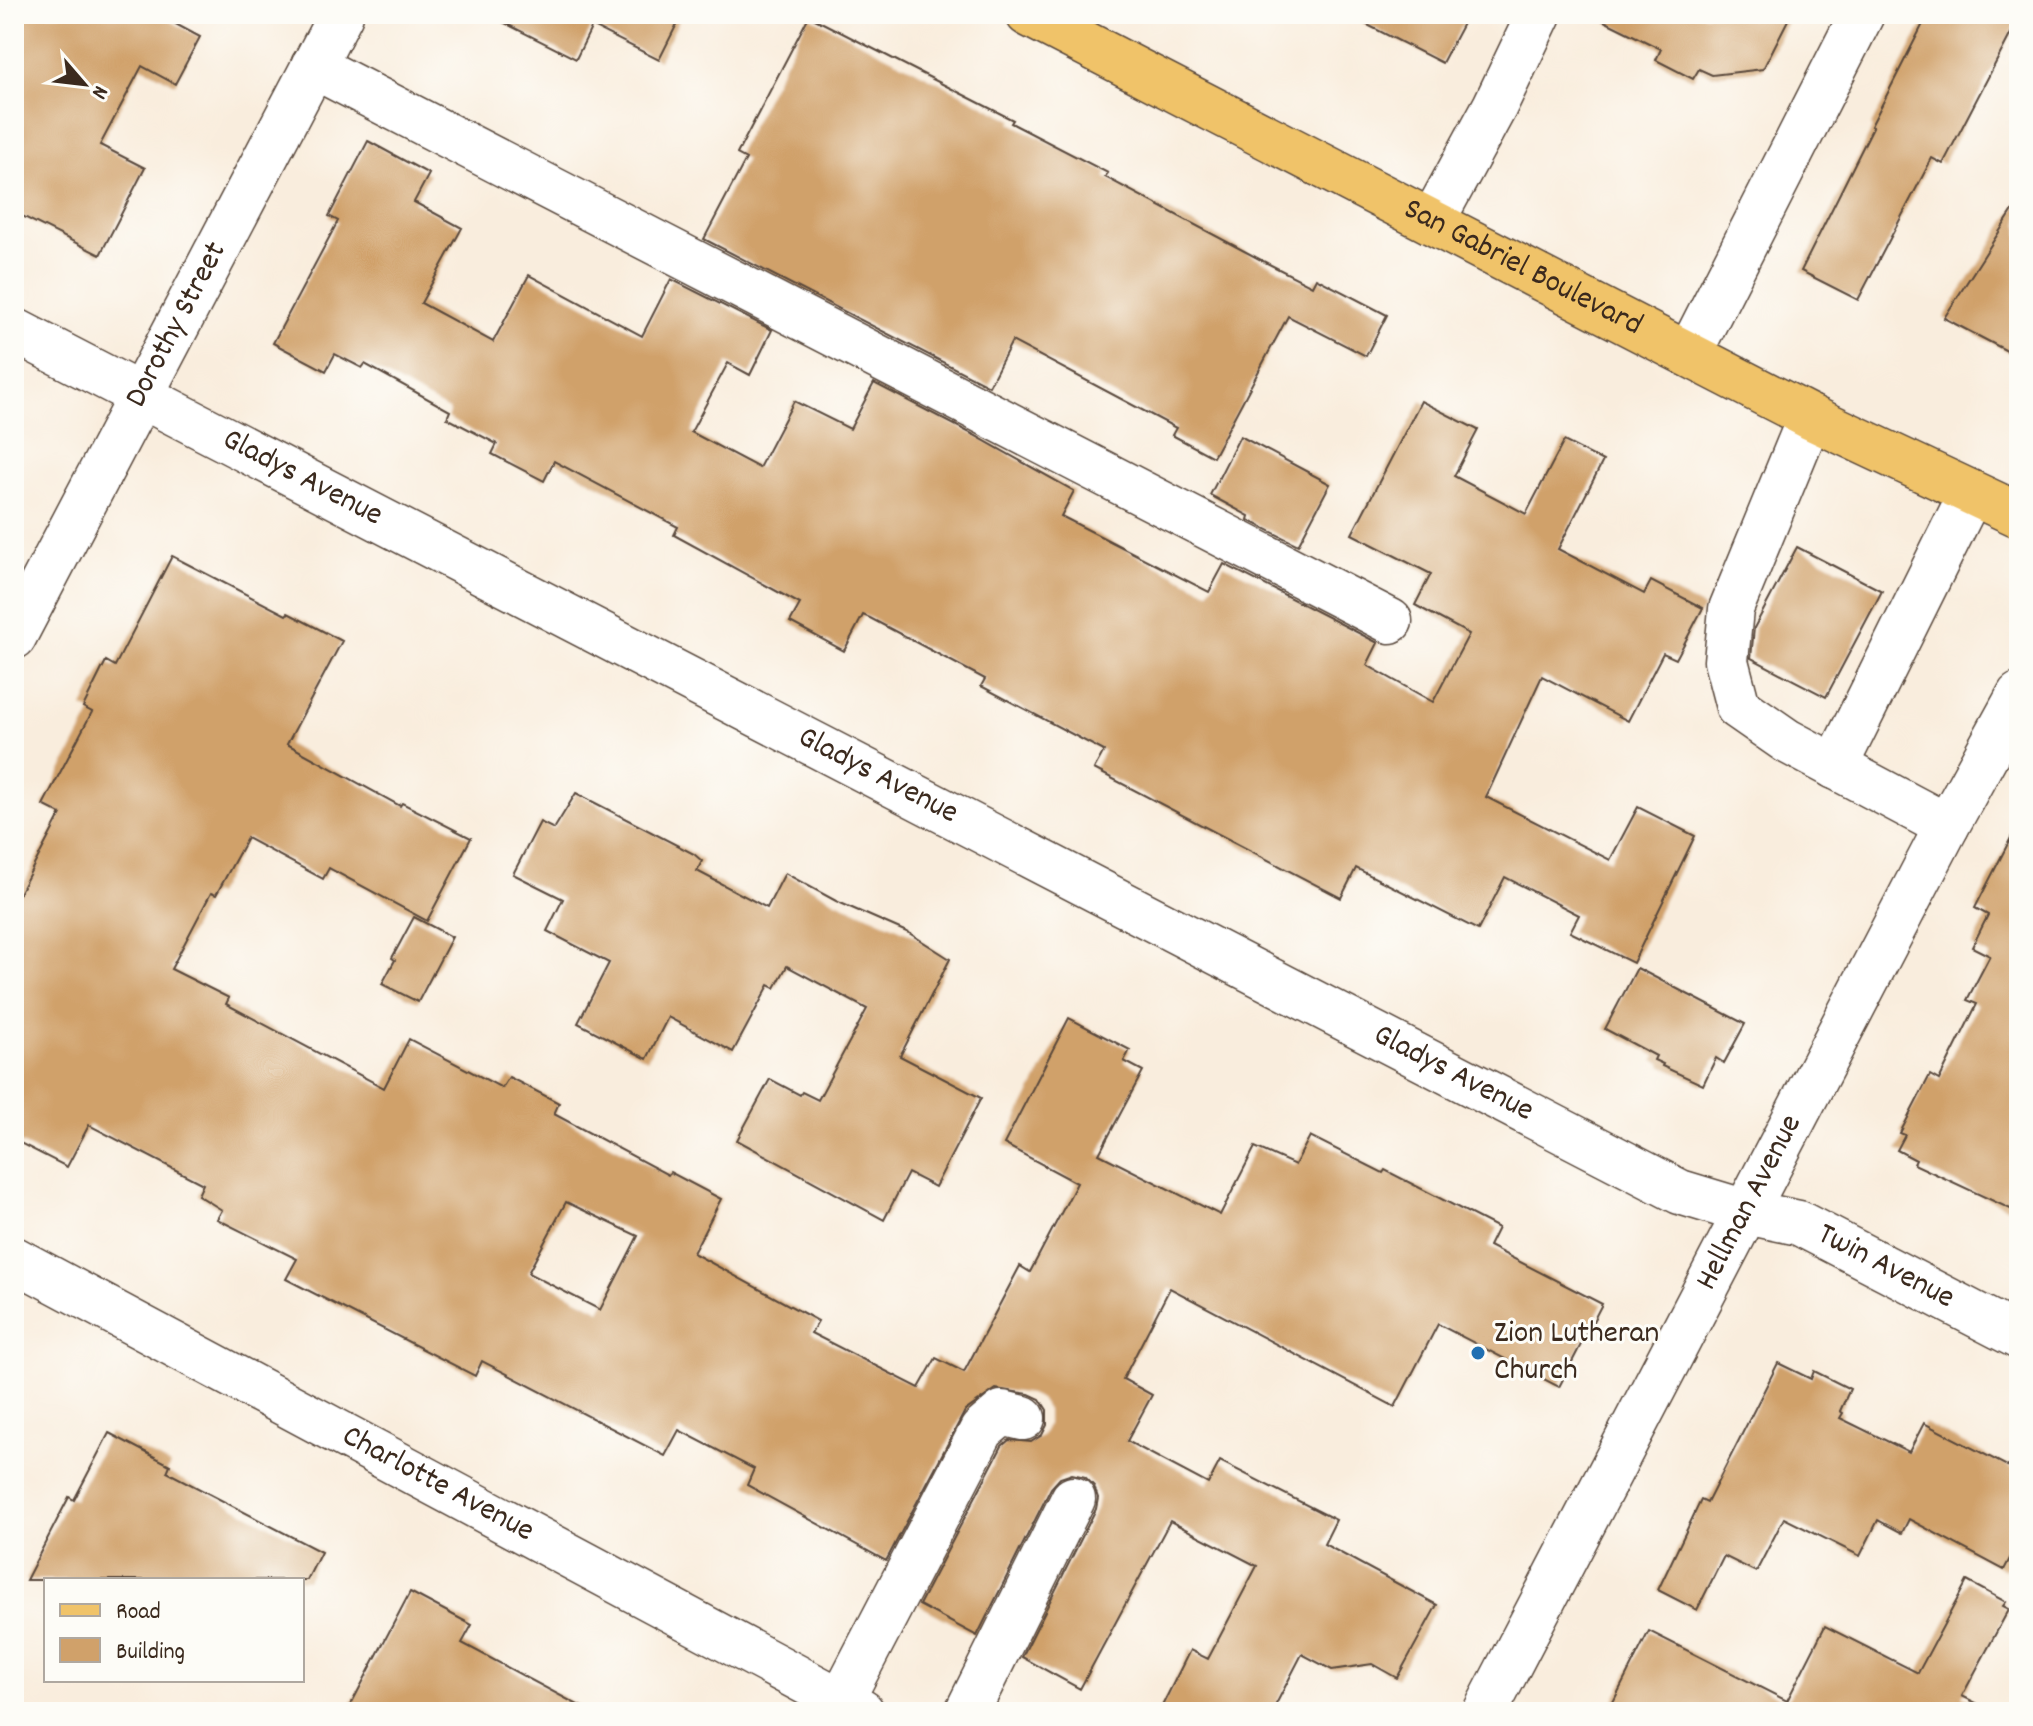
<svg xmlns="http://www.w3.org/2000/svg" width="2033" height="1726" font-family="Dekko,sans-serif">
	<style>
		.building { fill: #d0a16a; fill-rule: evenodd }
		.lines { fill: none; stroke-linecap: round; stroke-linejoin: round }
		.minor-casing { stroke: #58473b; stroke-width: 47 }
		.major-casing { stroke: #58473b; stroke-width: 47 }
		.minor { stroke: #fff; stroke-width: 44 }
		.major { stroke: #f0c369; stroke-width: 44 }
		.poi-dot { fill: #1f6fb2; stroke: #fdfcf7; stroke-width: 3 }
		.labels { text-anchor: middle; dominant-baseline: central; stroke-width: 6; stroke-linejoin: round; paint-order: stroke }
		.street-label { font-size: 32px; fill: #3b2a1e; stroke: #fdfcf7 }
		.poi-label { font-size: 32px; fill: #3b2a1e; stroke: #fdfcf7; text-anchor: start }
	</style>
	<rect width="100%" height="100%" fill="#fdfcf7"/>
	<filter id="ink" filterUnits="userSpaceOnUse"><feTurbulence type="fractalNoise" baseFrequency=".0125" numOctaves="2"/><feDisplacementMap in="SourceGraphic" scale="16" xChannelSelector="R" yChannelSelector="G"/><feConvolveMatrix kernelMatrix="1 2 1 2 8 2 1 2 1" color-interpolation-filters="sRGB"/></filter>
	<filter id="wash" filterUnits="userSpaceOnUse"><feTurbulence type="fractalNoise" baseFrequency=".006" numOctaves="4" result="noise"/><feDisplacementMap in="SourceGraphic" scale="32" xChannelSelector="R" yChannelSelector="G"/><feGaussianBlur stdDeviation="1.8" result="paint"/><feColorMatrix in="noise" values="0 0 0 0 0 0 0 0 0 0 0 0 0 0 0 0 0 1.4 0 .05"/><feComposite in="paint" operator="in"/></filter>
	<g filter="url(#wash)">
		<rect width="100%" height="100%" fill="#f9eddd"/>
		<g id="blocks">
			<g class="building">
				<polygon points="14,14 157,14 200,37 175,84 142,66 100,145 145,168 100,255 14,212"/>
				<polygon points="487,14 682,14 659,60 592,26 576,59"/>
				<polygon points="1346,14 1468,14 1442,63"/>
				<polygon points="1590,14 1791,14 1763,69 1712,75 1699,69 1693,79 1656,60 1661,49"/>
				<polygon points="1928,14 2019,14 2019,18 1943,164 1932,158 1858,300 1801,271 1873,127 1871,126"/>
				<polygon points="809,16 1013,120 1011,123 1108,173 1105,177 1263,261 1312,286 1316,278 1387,315 1366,356 1288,316 1213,457 1172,435 1176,428 1012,341 989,386 704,239 746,159 737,154"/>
				<polygon points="368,141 429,174 414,202 462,228 421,303 493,342 529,275 642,336 671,279 772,330 750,375 728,363 691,432 759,468 794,401 850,429 874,383 974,435 1074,491 1061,516 1209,592 1224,564 1378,643 1367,665 1433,702 1469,634 1415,605 1431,574 1352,534 1421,401 1478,430 1454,476 1526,514 1564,441 1603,461 1558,549 1644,594 1651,581 1703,608 1676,659 1663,653 1628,721 1542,676 1486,797 1610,860 1638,807 1695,836 1633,963 1570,932 1579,915 1505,877 1478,930 1356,868 1341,898 1094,769 1104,751 981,686 985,679 870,618 863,615 844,651 790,622 800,604 674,535 678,527 554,461 544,481 492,454 497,444 447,418 450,411 365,364 362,368 335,354 326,371 273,343 338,221 329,216"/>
				<polygon points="2019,201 2019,327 2009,352 1944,318"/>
				<polygon points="1240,436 1330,484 1298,545 1248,520 1249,516 1210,495"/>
				<polygon points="1797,547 1882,591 1826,697 1751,658 1754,628"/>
				<path d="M172,556L286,615L288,613L342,641L287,744L400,806L402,803L471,838L427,921L329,868L323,879L247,838L216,895L211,893L171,969L229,998L226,1004L384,1088L409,1039L502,1088L509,1077L559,1103L554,1114L668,1175L670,1172L721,1199L693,1253L818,1321L811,1333L919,1388L936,1358L964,1372L1020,1266L1030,1272L1077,1183L1004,1144L1069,1018L1130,1050L1124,1061L1143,1071L1099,1154L1220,1215L1255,1147L1295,1165L1310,1136L1383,1173L1385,1170L1498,1228L1489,1246L1602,1304L1559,1387L1438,1324L1395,1407L1170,1288L1123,1379L1152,1395L1127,1441L1208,1484L1220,1461L1336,1520L1324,1544L1437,1605L1397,1678L1372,1664L1332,1670L1302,1654L1272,1712H1159L1190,1650L1208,1659L1257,1566L1170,1521L1080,1689L1022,1657L1096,1509L1098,1498L1094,1486L1085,1477L1072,1474L1060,1478L1051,1488L977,1636L919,1605L1002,1446L1009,1440L1031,1442L1042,1435L1047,1425V1410L1040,1399L1029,1394L996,1389L965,1411L886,1561L747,1485L754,1469L679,1430L665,1456L482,1361L475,1376L286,1279L297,1259L217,1219L222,1210L198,1195L203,1184L89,1125L67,1167L14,1140V903L61,814L43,805L92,712L83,707L106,661L115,666ZM566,1202L638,1236L600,1310L528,1273Z"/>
				<polygon points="576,793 694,854 702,861 697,871 767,908 785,873 836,901 909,933 950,959 900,1056 981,1098 935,1187 908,1173 884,1220 737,1140 770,1079 800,1095 802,1092 818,1100 867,1009 787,966 775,988 769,985 733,1052 668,1017 647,1059 578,1023 609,963 547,931 563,899 513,874 540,822 554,829"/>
				<polygon points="2019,822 2019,1213 1914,1164 1916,1160 1897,1150 1905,1135 1900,1133 1930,1075 1939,1080 1977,1004 1967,1000 1990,956 1972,947 1988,915 1975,908"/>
				<polygon points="414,917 452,937 418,1002 382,984 395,960 392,958"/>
				<polygon points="1637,968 1745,1024 1724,1063 1716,1058 1703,1085 1662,1066 1663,1064 1654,1060 1656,1056 1605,1029"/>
				<polygon points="1778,1363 1811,1379 1814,1371 1850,1389 1840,1411 1843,1413 1840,1418 1909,1452 1924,1423 2019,1472 2019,1541 2004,1570 1909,1519 1902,1533 1878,1520 1860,1556 1784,1518 1756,1572 1724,1556 1697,1610 1658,1590 1701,1500 1707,1503"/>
				<polygon points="109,1433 170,1465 167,1472 321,1552 307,1580 26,1580 69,1497 74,1500"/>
				<polygon points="1967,1581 2006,1602 2003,1606 2009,1609 1962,1696 1994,1712 1608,1712 1649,1631 1787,1701 1825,1626 1918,1673"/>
				<polygon points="410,1592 472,1625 462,1643 591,1712 347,1712"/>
			</g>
		</g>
	</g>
	<g filter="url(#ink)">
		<use href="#blocks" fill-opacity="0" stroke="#58473b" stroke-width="2"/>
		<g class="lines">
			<defs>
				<g id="minor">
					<polyline points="313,66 1390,621"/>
					<polyline points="1432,222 1495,106 1539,14"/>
					<path id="s1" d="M14,330L1680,1192L1746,1212L1799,1223L2019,1337"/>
					<polyline points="1689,354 1862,14"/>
					<polyline points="1810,417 1731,609 1726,661 1738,707 1787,741 1947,826"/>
					<path id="s2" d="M14,637L341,14"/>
					<polyline points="1835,767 1971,493"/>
					<path id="s3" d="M14,1259L862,1712"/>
					<polyline points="841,1701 982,1430 1002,1413 1023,1418"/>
					<polyline points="967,1712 1073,1499"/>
					<path id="s4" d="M1485,1712L1947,826L2019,695"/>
				</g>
				<g id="major">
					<path id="s5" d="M1028,14L1810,417L2019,515"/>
				</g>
			</defs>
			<use href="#minor" class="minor-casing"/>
			<use href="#major" class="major-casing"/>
			<use href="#minor" class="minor"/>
			<use href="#major" class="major"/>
		</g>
	</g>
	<circle class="poi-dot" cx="1478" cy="1353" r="8"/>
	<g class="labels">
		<g class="street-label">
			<text stroke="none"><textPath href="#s5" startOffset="556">San Gabriel Boulevard</textPath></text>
			<text stroke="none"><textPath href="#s2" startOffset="352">Dorothy Street</textPath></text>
			<text stroke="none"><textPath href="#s1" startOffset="324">Gladys Avenue</textPath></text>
			<text stroke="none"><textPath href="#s1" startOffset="972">Gladys Avenue</textPath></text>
			<text stroke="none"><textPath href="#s1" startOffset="1620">Gladys Avenue</textPath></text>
			<text stroke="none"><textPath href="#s4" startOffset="574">Hellman Avenue</textPath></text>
			<text stroke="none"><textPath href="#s1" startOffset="2096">Twin Avenue</textPath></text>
			<text stroke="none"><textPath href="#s3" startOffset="480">Charlotte Avenue</textPath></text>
		</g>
		<g class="poi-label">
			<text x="1494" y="1335">Zion Lutheran<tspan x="1494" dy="37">Church</tspan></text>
		</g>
	</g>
	<rect width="2033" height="1726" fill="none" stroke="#fdfcf7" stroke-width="48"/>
	<rect x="44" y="1578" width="260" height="104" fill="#fdfcf7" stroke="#afa8a0" stroke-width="2"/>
	<rect x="60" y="1604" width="40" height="12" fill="#f0c369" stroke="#afa8a0" stroke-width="2"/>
	<text x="116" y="1618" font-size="24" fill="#3b2a1e">Road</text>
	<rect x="60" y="1638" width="40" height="24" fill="#d0a16a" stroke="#afa8a0" stroke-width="2"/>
	<text x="116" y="1658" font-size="24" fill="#3b2a1e">Building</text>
	<g transform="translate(84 84) rotate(118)" stroke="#fdfcf7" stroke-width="6" paint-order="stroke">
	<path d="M0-6L14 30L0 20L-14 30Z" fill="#3b2a1e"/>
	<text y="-12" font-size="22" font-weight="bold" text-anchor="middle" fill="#3b2a1e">N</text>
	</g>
</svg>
